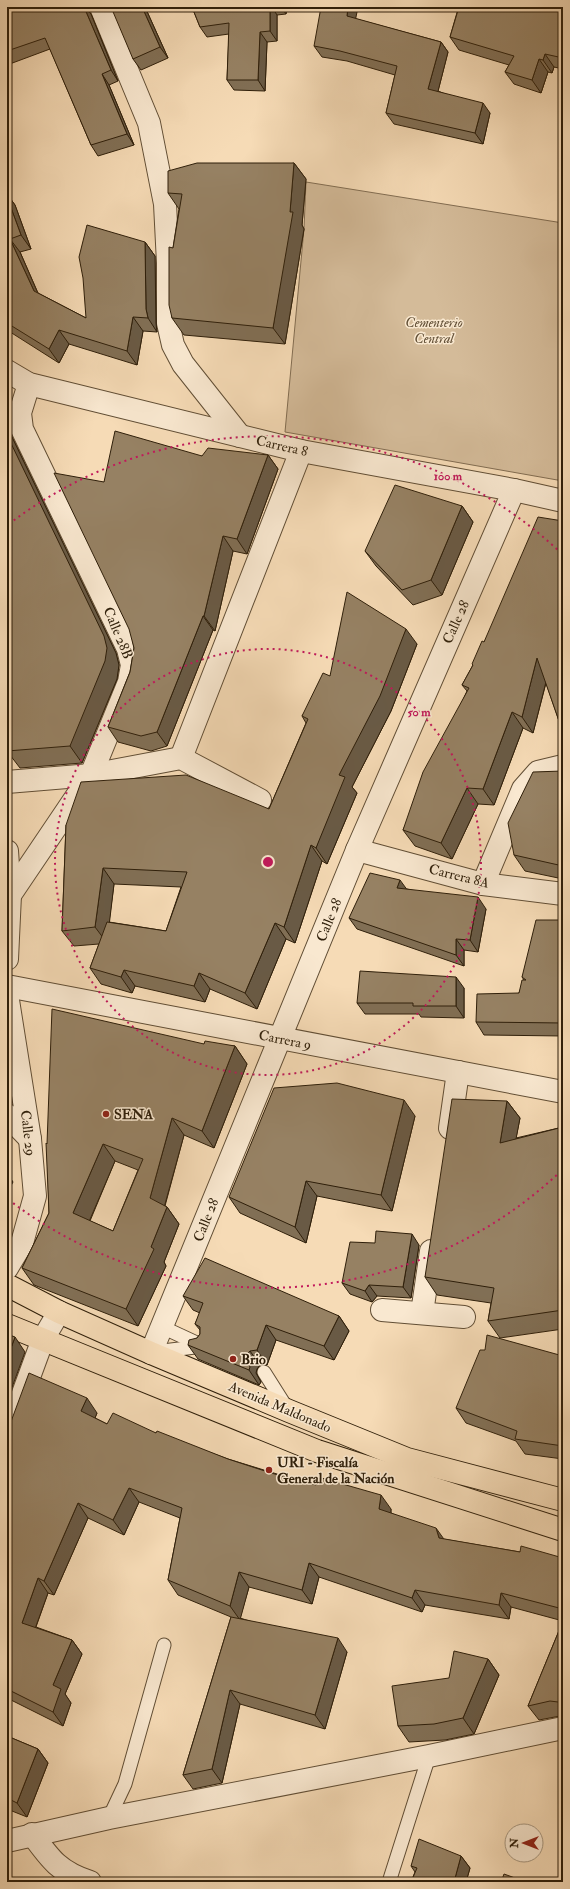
<svg xmlns="http://www.w3.org/2000/svg" width="570" height="1889" font-family="'IM FELL Double Pica',serif">
	<style>
		.green { fill: #d4bb99; stroke: #826d52 }
		.lines { fill: none; stroke-linecap: round; stroke-linejoin: round }
		.service-casing { stroke: #614e35; stroke-width: 15 }
		.minor-casing { stroke: #614e35; stroke-width: 24 }
		.primary-casing { stroke: #2f1f0a; stroke-width: 24 }
		.service { stroke: #f9e8d0; stroke-width: 13 }
		.minor { stroke: #f9e8d0; stroke-width: 22 }
		.primary { stroke: #f6dbb6; stroke-width: 22 }
		.wall { fill: #816f55; stroke: #2f1f0a; fill-rule: evenodd }
		.shaded-wall { fill: #695a45; stroke: #2f1f0a }
		.building { fill: #968163; stroke: #2f1f0a; fill-rule: evenodd }
		.ring { fill: none; stroke: #c2185b; stroke-width: 2; stroke-dasharray: 2 4 }
		.poi-dot { fill: #8f2418; stroke: #f9e8d0; stroke-width: 1.5 }
		.labels { text-anchor: middle; dominant-baseline: central; stroke-width: 3; stroke-linejoin: round; paint-order: stroke }
		.park-label { font-size: 14px; font-style: italic; fill: #614e35; stroke: #f9e8d0 }
		.street-label { font-size: 14px; fill: #2f1f0a; stroke: #f9e8d0 }
		.poi-label { font-size: 14px; font-weight: bold; fill: #2f1f0a; stroke: #f9e8d0; text-anchor: start }
		.centre { fill: #c2185b; stroke: #f9e8d0; stroke-width: 2 }
		.ring-label { font-size: 12px; text-anchor: middle; font-weight: bold; fill: #c2185b; stroke: #f9e8d0; stroke-width: 3; stroke-linejoin: round; paint-order: stroke }
	</style>
	<rect width="100%" height="100%" fill="#f6dbb6"/>
	<filter id="stains"><feTurbulence type="fractalNoise" baseFrequency=".005" numOctaves="4"/><feColorMatrix values="0 0 0 0 .2 0 0 0 0 .09 0 0 0 0 .02 0 0 0 .5 -.17"/></filter>
	<radialGradient id="worn" r=".72"><stop offset=".6" stop-color="#630" stop-opacity="0"/><stop offset="1" stop-color="#630" stop-opacity=".3"/></radialGradient>
	<polygon class="green" points="306,182 563,223 563,481 285,432 304,229"/>
	<g class="lines">
		<defs>
			<g id="service">
				<polyline points="162,1327 203,1346"/>
				<polyline points="155,1352 203,1346"/>
				<polyline points="264,1372 288,1410"/>
				<polyline points="109,1818 125,1784 164,1645"/>
				<polyline points="389,1882 429,1756"/>
			</g>
			<g id="minor">
				<polyline points="101,7 149,123 165,204 168,263 168,323 173,345 183,364 240,436"/>
				<polyline points="7,371 29,384 301,451 514,490 563,501"/>
				<polyline points="181,758 301,451"/>
				<polyline points="7,782 91,775 181,758 260,800"/>
				<polyline points="357,850 483,884 563,894"/>
				<polyline points="7,851 10,895 7,959"/>
				<polyline points="483,884 523,789 538,772 563,766"/>
				<polyline points="10,895 91,775 129,682 132,665 128,649 22,429 20,413 29,384"/>
				<polyline points="7,986 563,1092"/>
				<polyline points="7,994 30,1139 35,1196 22,1243 7,1268"/>
				<polyline points="7,1115 30,1139"/>
				<polyline points="450,1128 458,1072"/>
				<polyline points="382,1310 464,1317"/>
				<polyline points="422,1313 431,1251"/>
				<polyline points="151,1353 357,850 514,490"/>
				<polyline points="7,1437 43,1339 59,1312"/>
				<path d="M32,1834C50,1859 59,1872 90,1882"/>
				<polyline points="7,1841 109,1818 429,1756 563,1728"/>
			</g>
			<g id="primary">
				<polyline points="7,1285 59,1312 151,1353 289,1411 407,1459 563,1500"/>
				<polyline points="7,1325 317,1451 563,1530"/>
			</g>
		</defs>
		<use href="#service" class="service-casing"/>
		<use href="#minor" class="minor-casing"/>
		<use href="#primary" class="primary-casing"/>
		<use href="#service" class="service"/>
		<use href="#minor" class="minor"/>
		<use href="#primary" class="primary"/>
	</g>
	<g class="wall">
		<polygon points="7,7 85,7 91,14 118,81 109,85 134,145 98,156 91,145 50,49 7,65"/>
		<polygon points="145,7 168,58 141,70 133,59"/>
		<polygon points="192,7 287,7 286,14 277,15 277,41 267,42 265,91 234,90 227,80 229,34 207,37 200,27"/>
		<polygon points="450,7 563,7 563,69 554,67 552,73 548,72 541,93 514,84 505,72 509,65 459,50 450,37 458,9"/>
		<polygon points="356,19 441,42 448,52 438,91 490,113 483,144 394,124 386,113 395,75 347,61 322,57 314,46"/>
		<polygon points="294,163 306,179 302,225 304,229 285,344 184,335 172,318 173,248 179,209 168,193"/>
		<polygon points="7,194 15,205 31,249 20,252 38,293 86,318 145,242 155,256 156,323 157,332 143,331 137,365 69,344 59,363 7,330"/>
		<polygon points="11,435 116,653 119,665 117,679 82,763 20,768 7,751"/>
		<polygon points="268,455 278,469 247,554 233,551 215,631 213,630 167,746 151,751 118,742 108,727 130,672 134,648 104,482 202,456"/>
		<polygon points="462,506 473,522 442,595 413,605 376,566 365,551"/>
		<polygon points="563,521 563,727 559,721 546,683 533,733 523,728 494,805 478,804 452,859 415,846 403,830 467,691 462,685 473,665 484,642"/>
		<path d="M417,644L391,711L352,787L357,793L327,864L322,861L295,943L286,939L257,1009L210,989L205,1002L135,986L132,993L101,984L90,968L99,944L74,946L62,931L66,825L269,809L306,723L302,716L330,676ZM114,884L181,887L166,931L109,922Z"/>
		<polygon points="563,771 563,879 525,871 514,855"/>
		<polygon points="407,889 486,909 478,952 464,950 464,966 357,929 349,918"/>
		<polygon points="563,920 563,1036 484,1035 476,1022 519,993 524,980 522,977"/>
		<polygon points="464,988 464,1018 421,1017 419,1014 365,1014 357,1003"/>
		<path d="M204,1044L235,1046L247,1064L214,1148L184,1135L165,1206L167,1207L179,1224L164,1262L166,1266L138,1326L34,1285L22,1268L49,1213L47,1144ZM115,1161L138,1170L113,1231L90,1221Z"/>
		<polygon points="507,1101 520,1118 516,1138 563,1127 563,1329 500,1338 488,1321 491,1303 437,1295 425,1277"/>
		<polygon points="415,1116 392,1211 317,1196 306,1243 240,1213 229,1197"/>
		<polygon points="375,1243 419,1245 411,1298 377,1296 372,1302 350,1294 342,1283"/>
		<polygon points="183,1296 339,1316 349,1331 334,1360 276,1340 267,1365 260,1365 257,1369 256,1373 261,1382 259,1385 198,1359 188,1345 197,1338 200,1334 200,1330 195,1324 200,1313 193,1310"/>
		<polygon points="563,1356 563,1459 525,1454 516,1441 466,1423 456,1408"/>
		<polygon points="97,1413 95,1418 107,1424 156,1433 228,1459 391,1509 391,1513 443,1539 520,1552 563,1558 563,1716 560,1716 539,1720 528,1706 563,1621 511,1607 509,1619 425,1605 422,1612 319,1577 312,1604 249,1587 240,1618 347,1652 325,1729 240,1704 222,1783 193,1789 183,1775 231,1617 178,1595 168,1580 180,1518 139,1502 124,1535 88,1518 54,1595 48,1593 36,1627 72,1640 82,1654 65,1694 71,1703 63,1726 11,1700 7,1712 7,1429"/>
		<polygon points="488,1659 499,1675 474,1734 445,1740 409,1742 398,1726"/>
		<polygon points="7,1736 38,1749 48,1763 27,1817 7,1809"/>
		<polygon points="461,1856 470,1868 466,1882 411,1882 415,1872 411,1866"/>
	</g>
	<g class="shaded-wall">
		<polygon points="84,7 85,7 91,14 118,81 111,70"/>
		<polygon points="142,7 145,7 168,58 160,47"/>
		<polygon points="270,7 272,7 277,15 277,41 270,31"/>
		<polygon points="281,7 287,7 286,14"/>
		<polygon points="348,7 358,7 354,27 347,16"/>
		<polygon points="260,32 267,42 265,91 258,80"/>
		<polygon points="441,42 448,52 436,99 428,89"/>
		<polygon points="545,54 554,67 552,73 543,60"/>
		<polygon points="539,59 548,72 541,93 532,80"/>
		<polygon points="102,74 109,85 134,145 127,134"/>
		<polygon points="483,103 490,113 483,144 475,133"/>
		<polygon points="294,163 306,179 302,225 304,229 285,344 273,328 290,212"/>
		<polygon points="7,194 15,205 31,249 21,235 7,197"/>
		<polygon points="10,239 20,252 43,305 34,291"/>
		<polygon points="145,242 155,256 156,323 157,332 148,318 146,309"/>
		<polygon points="133,317 143,331 137,365 127,351"/>
		<polygon points="59,330 69,344 59,363 49,349"/>
		<polygon points="7,429 11,435 116,653 119,665 117,679 82,763 70,746 7,435"/>
		<polygon points="268,455 278,469 247,554 237,539"/>
		<polygon points="462,506 473,522 442,595 431,580"/>
		<polygon points="223,536 233,551 215,631 204,616"/>
		<polygon points="203,616 213,630 167,746 157,732"/>
		<polygon points="406,629 417,644 391,711 352,787 357,793 327,864 316,848 339,775"/>
		<polygon points="537,658 548,674 533,733 522,717"/>
		<polygon points="512,712 523,728 494,805 483,789"/>
		<polygon points="467,788 478,804 452,859 441,843"/>
		<polygon points="311,845 322,861 295,943 284,927"/>
		<polygon points="103,868 114,884 107,943 95,927"/>
		<polygon points="400,880 408,891 397,888"/>
		<polygon points="478,897 486,909 478,952 470,940"/>
		<polygon points="275,923 286,939 257,1009 245,993"/>
		<polygon points="456,939 464,950 464,966 456,955"/>
		<polygon points="124,970 135,986 132,993 121,977"/>
		<polygon points="199,973 210,989 205,1002 194,986"/>
		<polygon points="456,977 464,988 464,1018 456,1006"/>
		<polygon points="235,1046 247,1064 214,1148 202,1131"/>
		<polygon points="404,1100 415,1116 392,1211 381,1195"/>
		<polygon points="507,1101 520,1118 512,1160 500,1143"/>
		<polygon points="172,1118 184,1135 162,1215 150,1198"/>
		<polygon points="103,1144 115,1161 85,1231 73,1213"/>
		<polygon points="7,1173 13,1182 7,1193"/>
		<polygon points="306,1181 317,1196 306,1243 295,1227"/>
		<polygon points="167,1207 179,1224 164,1262 166,1266 138,1326 126,1309"/>
		<polygon points="412,1234 419,1245 411,1298 403,1287"/>
		<polygon points="369,1285 377,1296 372,1302 365,1291"/>
		<polygon points="339,1316 349,1331 334,1360 324,1346"/>
		<polygon points="266,1325 276,1340 267,1365 257,1350"/>
		<polygon points="15,1337 25,1352 7,1401 7,1359"/>
		<polygon points="250,1351 260,1365 257,1369 256,1373 261,1382 259,1385 249,1370 246,1358 247,1354"/>
		<polygon points="87,1398 97,1413 92,1425 81,1411"/>
		<polygon points="129,1488 139,1502 124,1535 113,1520"/>
		<polygon points="381,1495 391,1509 390,1523 379,1509"/>
		<polygon points="78,1503 88,1518 54,1595 44,1581"/>
		<polygon points="436,1528 446,1542 439,1538"/>
		<polygon points="309,1563 319,1577 312,1604 302,1590"/>
		<polygon points="239,1572 249,1587 240,1620 230,1606"/>
		<polygon points="38,1578 48,1593 32,1637 22,1623"/>
		<polygon points="415,1590 425,1605 422,1612 412,1598"/>
		<polygon points="501,1593 511,1607 509,1619 499,1605"/>
		<polygon points="338,1638 347,1652 325,1729 315,1715"/>
		<polygon points="72,1640 82,1654 65,1694 71,1703 63,1726 53,1712 53,1685"/>
		<polygon points="488,1659 499,1675 474,1734 463,1718"/>
		<polygon points="230,1690 240,1704 222,1783 212,1769"/>
		<polygon points="7,1694 11,1700 7,1712"/>
		<polygon points="38,1749 48,1763 27,1817 17,1803"/>
		<polygon points="461,1856 470,1868 466,1882 454,1882"/>
	</g>
	<g class="building">
		<polygon points="7,7 74,7 74,8 76,7 84,7 111,70 102,74 127,134 91,145 45,38 7,51"/>
		<polygon points="111,7 142,7 160,47 133,59"/>
		<polygon points="192,7 270,7 270,31 260,32 258,80 227,80 229,23 200,27"/>
		<polygon points="321,7 348,7 347,16 441,42 428,89 483,103 475,133 386,113 397,66 340,51 314,46"/>
		<polygon points="459,7 563,7 563,58 545,54 543,60 539,59 532,80 505,72 514,56 450,37"/>
		<polygon points="197,163 294,163 290,212 293,212 273,328 172,318 169,305 169,247 173,248 182,194 168,193 168,171"/>
		<polygon points="7,197 21,235 10,239 34,291 86,318 83,278 79,257 87,225 145,242 146,309 148,318 133,317 127,351 59,330 49,349 7,323"/>
		<polygon points="115,431 202,456 208,448 268,455 237,539 223,536 204,616 203,616 157,732 141,736 108,727 130,672 134,648 129,629 54,473 104,482"/>
		<polygon points="7,435 104,636 107,648 105,661 70,746 7,751"/>
		<polygon points="395,485 462,506 431,580 402,590 365,551"/>
		<polygon points="538,517 563,521 563,722 559,721 537,658 522,717 512,712 483,789 467,788 441,843 403,830 423,772 469,688 462,685 473,665 472,664 482,641 484,642"/>
		<polygon points="347,592 406,629 380,696 339,775 345,777 316,848 311,845 284,927 275,923 245,993 199,973 194,986 124,970 121,977 90,968 107,922 166,931 187,872 103,868 95,927 62,931 66,825 81,782 186,775 269,809 308,719 302,716 323,673 330,676"/>
		<polygon points="563,771 563,866 514,855 508,823 533,772"/>
		<polygon points="370,873 400,880 397,888 478,897 470,940 456,939 456,955 349,918"/>
		<polygon points="536,920 563,920 563,1023 476,1022 477,994 519,993 522,980 526,980 522,977"/>
		<polygon points="360,971 456,977 456,1006 413,1006 413,1003 357,1003"/>
		<path d="M52,1009L204,1044L205,1041L235,1046L202,1131L172,1118L150,1198L167,1207L151,1247L154,1249L126,1309L22,1268L49,1213L46,1143L47,1144ZM103,1144L143,1159L113,1231L73,1213Z"/>
		<polygon points="337,1083 404,1100 381,1195 306,1181 295,1227 229,1197 274,1088"/>
		<polygon points="452,1099 507,1101 500,1143 563,1127 563,1310 488,1321 494,1288 425,1277"/>
		<polygon points="376,1231 412,1234 403,1287 369,1285 365,1291 342,1283 350,1242 375,1243"/>
		<polygon points="205,1258 339,1316 324,1346 266,1325 257,1350 250,1351 247,1354 246,1358 250,1367 249,1370 188,1345 189,1340 197,1338 200,1334 200,1327 195,1324 203,1303 183,1296"/>
		<polygon points="7,1334 15,1337 7,1359"/>
		<polygon points="487,1335 563,1356 563,1446 515,1439 517,1431 456,1408 480,1350 485,1350"/>
		<polygon points="29,1373 87,1398 81,1411 107,1424 113,1413 156,1433 157,1431 228,1459 271,1473 316,1485 318,1477 381,1495 379,1509 436,1528 439,1538 520,1552 521,1546 563,1558 563,1609 501,1593 499,1605 415,1590 412,1598 309,1563 302,1590 239,1572 230,1606 168,1580 182,1508 129,1488 113,1520 78,1503 44,1581 38,1578 22,1623 72,1640 53,1685 61,1689 53,1712 7,1689 7,1429 9,1427"/>
		<polygon points="231,1617 338,1638 315,1715 230,1690 212,1769 183,1775"/>
		<polygon points="563,1621 563,1701 558,1702 550,1701 528,1706"/>
		<polygon points="454,1651 488,1659 463,1718 434,1724 398,1726 392,1686 449,1678"/>
		<polygon points="7,1736 38,1749 17,1803 7,1798"/>
		<polygon points="419,1839 461,1856 454,1882 411,1882 417,1868 411,1866"/>
		<polygon points="504,1874 526,1882 501,1882"/>
	</g>
	<g class="ring">
		<circle cx="268" cy="862" r="213"/>
		<path d="M561 1171A426 426 0 0 1 9 1200M9 524A426 426 0 0 1 561 553"/>
	</g>
	<g class="poi-dot">
		<circle cx="106" cy="1114" r="4"/>
		<circle cx="233" cy="1359" r="4"/>
		<circle cx="269" cy="1470" r="4"/>
	</g>
	<g class="labels">
		<g class="park-label">
			<text x="434" y="322">Cementerio<tspan x="434" dy="16">Central</tspan></text>
		</g>
		<g class="street-label">
			<text transform="translate(282 446) rotate(13)">Carrera 8</text>
			<text transform="translate(456 622) rotate(-66)">Calle 28</text>
			<text transform="translate(118 633) rotate(67)">Calle 28B</text>
			<text transform="translate(459 876) rotate(14)">Carrera 8A</text>
			<text transform="translate(329 920) rotate(-68)">Calle 28</text>
			<text transform="translate(285 1040) rotate(11)">Carrera 9</text>
			<text transform="translate(28 1133) rotate(83)">Calle 29</text>
			<text transform="translate(206 1220) rotate(-68)">Calle 28</text>
			<text transform="translate(280 1407) rotate(23)">Avenida Maldonado</text>
		</g>
		<g class="poi-label">
			<text x="114" y="1114">SENA</text>
			<text x="241" y="1359">Brio</text>
			<text x="277" y="1462">URI - Fiscalía<tspan x="277" dy="16">General de la Nación</tspan></text>
		</g>
	</g>
	<circle cx="268" cy="862" r="6" class="centre"/>
	<g class="ring-label">
		<text x="448" y="480">100 m</text>
		<text x="419" y="716">50 m</text>
	</g>
	<rect width="570" height="1889" fill="none" stroke="#f6dbb6" stroke-width="24"/>
	<rect x="8" y="8" width="554" height="1873" fill="none" stroke="#2f1f0a" stroke-width="2"/>
	<rect x="12" y="12" width="546" height="1865" fill="none" stroke="#2f1f0a"/>
	<g transform="translate(524 1843) rotate(270)"><circle r="19" fill="#f9e8d0" stroke="#a89881"/>
	<path d="M0-3L7 15L0 10L-7 15Z" fill="#8f2418"/>
	<text y="-6" font-size="11" font-weight="bold" text-anchor="middle" fill="#2f1f0a">N</text>
	</g>
	<rect width="100%" height="100%" filter="url(#stains)"/>
	<rect width="100%" height="100%" fill="url(#worn)"/>
</svg>
